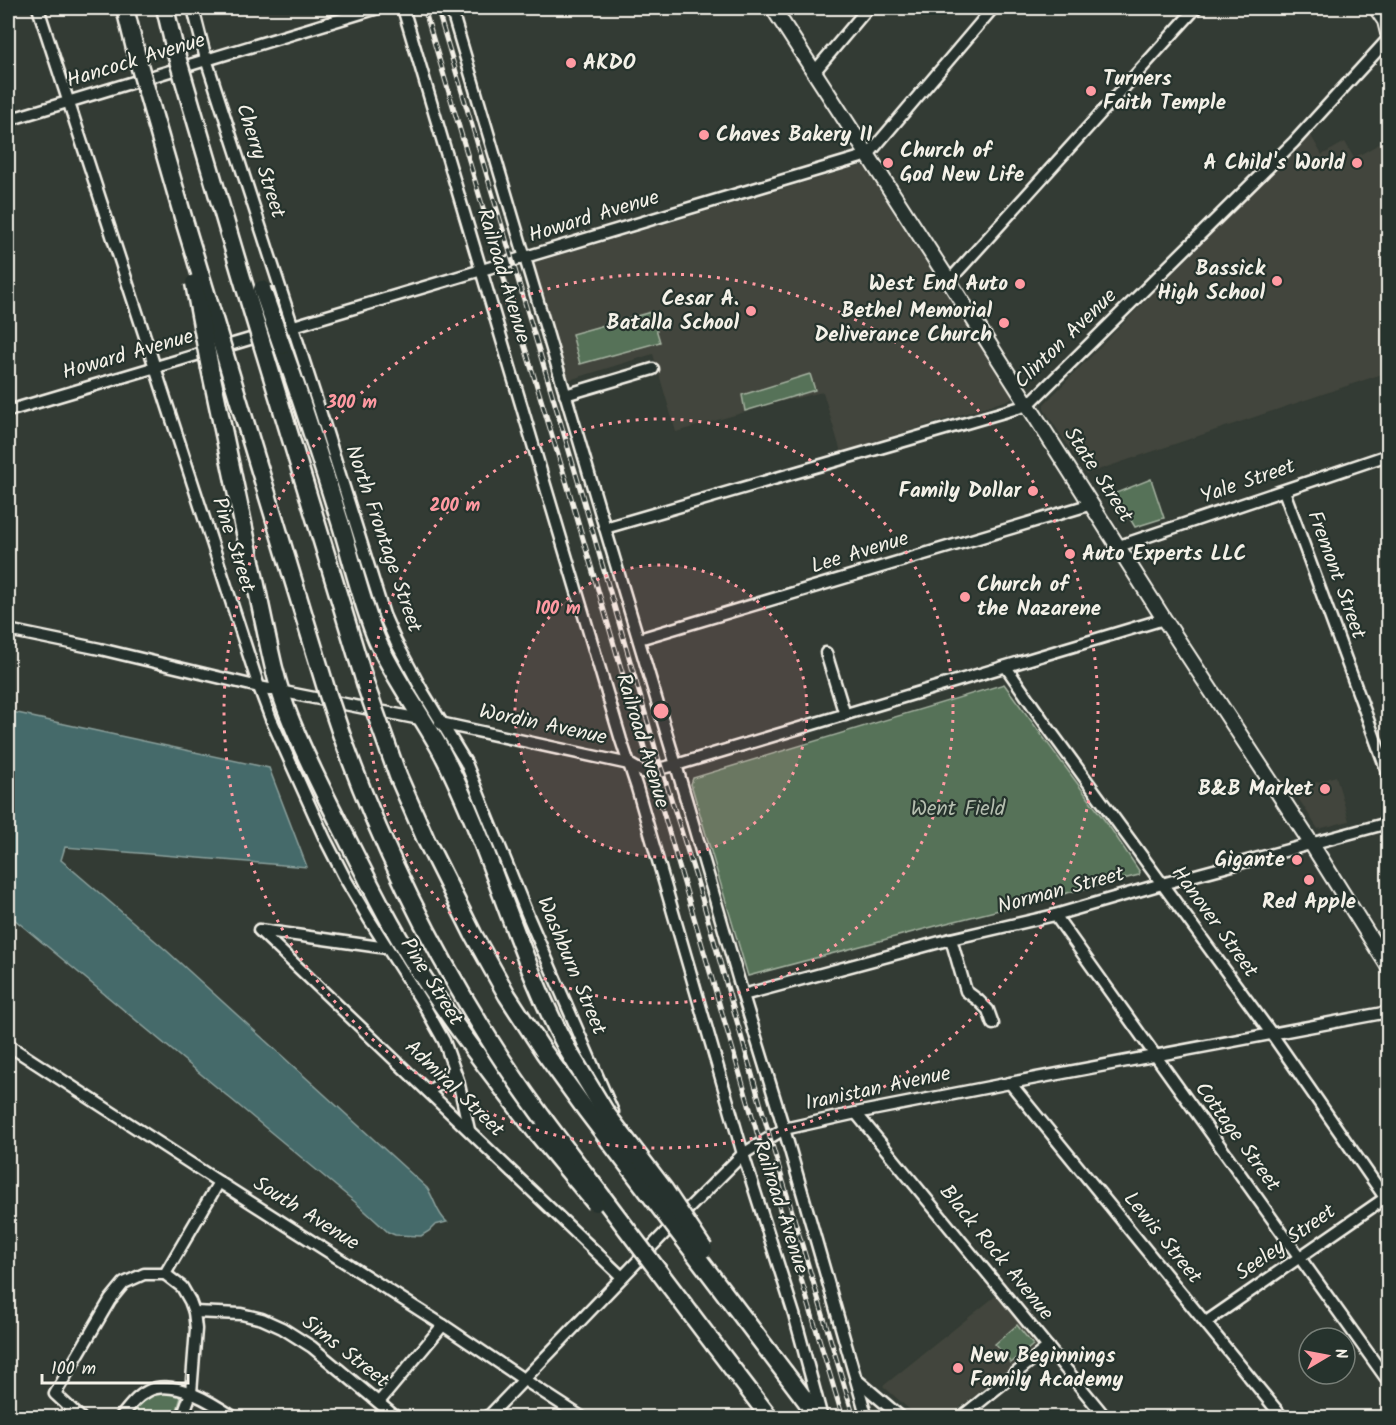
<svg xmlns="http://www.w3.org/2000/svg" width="1396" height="1425" font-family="Kalam,sans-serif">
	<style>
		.built { fill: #42453c }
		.green { fill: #567259; stroke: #a5b2a0; stroke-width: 1.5 }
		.water { fill: #456a6a; stroke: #8ba09c; stroke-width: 1.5 }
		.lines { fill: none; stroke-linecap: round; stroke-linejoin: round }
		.minor-casing { stroke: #f4f1e8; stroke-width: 15 }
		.major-casing { stroke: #f4f1e8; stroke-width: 18 }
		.highway-casing { stroke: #f4f1e8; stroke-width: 21 }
		.minor { stroke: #26332d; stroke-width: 10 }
		.major { stroke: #26332d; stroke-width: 14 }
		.highway { stroke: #26332d; stroke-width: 16 }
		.rail-casing { stroke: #f4f1e8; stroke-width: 5 }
		.rail { stroke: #26332d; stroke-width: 3; stroke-dasharray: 9; stroke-linecap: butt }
		.highway-bridge-casing { stroke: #f4f1e8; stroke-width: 21; stroke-linecap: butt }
		.highway-bridge { stroke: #26332d; stroke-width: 16 }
		.ring { fill: none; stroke: #ff9aa2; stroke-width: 3; stroke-dasharray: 3 6 }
		.poi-dot { fill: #ff9aa2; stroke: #26332d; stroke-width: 2 }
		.labels { text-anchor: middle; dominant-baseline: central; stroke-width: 4.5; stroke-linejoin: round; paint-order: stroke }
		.street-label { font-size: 21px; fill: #f4f1e8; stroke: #26332d }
		.poi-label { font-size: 21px; font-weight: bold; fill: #f4f1e8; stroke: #26332d; text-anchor: end }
		.park-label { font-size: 21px; fill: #b5beaf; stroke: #26332d }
		.centre { fill: #ff9aa2; stroke: #26332d; stroke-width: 3 }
		.ring-label { font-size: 18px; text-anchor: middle; font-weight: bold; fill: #ff9aa2; stroke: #26332d; stroke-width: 4.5; stroke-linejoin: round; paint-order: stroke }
	</style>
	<rect width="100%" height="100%" fill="#333b34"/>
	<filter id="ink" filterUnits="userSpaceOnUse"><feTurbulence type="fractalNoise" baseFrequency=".0167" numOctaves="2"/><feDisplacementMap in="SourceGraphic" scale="12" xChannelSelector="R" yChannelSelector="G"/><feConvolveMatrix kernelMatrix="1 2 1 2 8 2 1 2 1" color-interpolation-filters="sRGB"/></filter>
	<g filter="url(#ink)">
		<g class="built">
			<polygon points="1310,134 1322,155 1345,142 1354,158 1388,139 1388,372 1086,474 1044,409 1044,404"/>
			<polygon points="860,166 863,166 865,168 1010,393 1012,397 1011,399 841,452 823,392 783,401 676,432 653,354 566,381 532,266 533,263"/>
			<polygon points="1336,776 1349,821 1318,829 1293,790"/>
			<polygon points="998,1294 1038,1343 1037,1346 948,1417 918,1417 883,1386"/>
		</g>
		<g class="green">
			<polygon points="651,312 660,342 580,364 572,334"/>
			<polygon points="810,374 815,390 745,411 742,395"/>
			<polygon points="1151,479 1164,518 1135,527 1129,517 1125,519 1111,495"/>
			<polygon points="1004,684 1111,829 1140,872 1139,875 947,923 748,976 691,784 693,778"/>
			<polygon points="1017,1325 1033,1345 1011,1363 995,1344"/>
			<polygon points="160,1391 180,1395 181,1397 175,1417 125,1418 143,1398"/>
		</g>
		<path class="water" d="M8,711L31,716L32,717L269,768L307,867L65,847L61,860L167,951L427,1188C435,1199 436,1213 447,1222L435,1225L429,1231L421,1236L395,1235L388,1232L355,1202L8,914Z"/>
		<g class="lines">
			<defs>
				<g id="minor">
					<polyline points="38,8 259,687 271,719 325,839 346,880 369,919 425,1007 444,1041 458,1080 469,1130"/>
					<polyline points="193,8 206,59 321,414 384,615 396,642 423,692 466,763 528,916 613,1112"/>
					<polyline points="403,8 621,740 637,788 743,1154 794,1314 821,1414"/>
					<polyline points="451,8 605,528 676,765 743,995 784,1129 867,1418"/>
					<polyline points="815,71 868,8"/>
					<polyline points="8,120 378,8"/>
					<polyline points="949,281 1196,8"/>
					<polyline points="565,395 653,369"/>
					<polyline points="8,411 868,155 993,8"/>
					<polyline points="1284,491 1388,774"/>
					<polyline points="605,528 1028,405 1294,142 1388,39"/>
					<polyline points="1119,546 1388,455"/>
					<polyline points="8,630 100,649 259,687 425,720"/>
					<polyline points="639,639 1092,504"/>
					<polyline points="826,653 845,715"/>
					<polyline points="1006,667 1049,729 1271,1033 1388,1202"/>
					<polyline points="440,723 629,764 643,772 676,765 1164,619"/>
					<polyline points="1055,915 1388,1381"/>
					<polyline points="259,930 622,1277"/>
					<polyline points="260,930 387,948"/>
					<polyline points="951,939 966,991 978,1000 988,1010 993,1024"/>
					<polyline points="743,995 951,939 1055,915 1162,884 1388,823"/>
					<polyline points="8,1045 219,1182 443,1325 523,1379 583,1418"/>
					<polyline points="1010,1083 1283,1418"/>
					<polyline points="428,1091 449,1079 453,1068"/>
					<polyline points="856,1113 1106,1418"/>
					<polyline points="165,1274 182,1287 190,1301 194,1312 196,1329 191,1393 182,1418"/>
					<polyline points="165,1274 219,1182"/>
					<polyline points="194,1312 241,1314 262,1319 282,1328 312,1347 397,1418"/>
					<polyline points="1206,1322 1388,1196"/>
					<polyline points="856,1379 902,1418"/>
					<polyline points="379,1402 443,1325"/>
					<polyline points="81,1418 55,1394 110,1300 124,1283 144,1274 165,1274"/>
					<path d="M120,1418C128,1408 136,1397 148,1391C174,1378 213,1403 235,1418"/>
					<polyline points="487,1418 684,1213 743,1154 784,1129 856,1113 1010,1083 1388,1012"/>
					<polyline points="960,1418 1048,1347"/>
				</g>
				<g id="major">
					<polyline points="773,8 949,281 1164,619 1311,843 1388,966"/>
					<polyline points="1376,8 1385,21 1388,33"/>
				</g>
				<g id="highway">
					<polyline points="125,8 138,61"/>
					<polyline points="165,8 175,50"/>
					<path d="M282,346C304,406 323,467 342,528C353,565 362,604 377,640C394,678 419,711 439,747C453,772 464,799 475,825C506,901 529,979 569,1052"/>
					<path d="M210,368L270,651C274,670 279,689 286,708C300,746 319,783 337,819C362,868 385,917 414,963C451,1022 494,1077 536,1132"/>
					<polyline points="715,1346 770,1418"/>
					<polyline points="785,1373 819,1418"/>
				</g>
			</defs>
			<use href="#minor" class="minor-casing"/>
			<use href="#major" class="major-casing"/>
			<use href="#highway" class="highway-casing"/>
			<use href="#minor" class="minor"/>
			<use href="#major" class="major"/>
			<use href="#highway" class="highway"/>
			<defs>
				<g id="rail">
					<polyline points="424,8 504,279 567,484 763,1153 843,1418"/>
					<polyline points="437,8 578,481 657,754 697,881 773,1148 854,1418"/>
				</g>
			</defs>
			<use href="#rail" class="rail-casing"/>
			<use href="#rail" class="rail"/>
			<defs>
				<g id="highway-bridge">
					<polyline points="175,50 242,278 367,689 398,776 426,840 473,934 507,995 544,1052 586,1110 785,1373"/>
					<path d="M138,61L183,217L328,695C367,816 421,931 489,1039C520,1089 556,1136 592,1183C633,1237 674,1291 715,1346"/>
					<polyline points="194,283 210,368"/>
					<polyline points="262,289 282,346"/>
					<polyline points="569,1052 606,1113 664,1189 704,1249"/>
					<polyline points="536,1132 595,1203"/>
				</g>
			</defs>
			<use href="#highway-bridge" class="highway-bridge-casing"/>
			<use href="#highway-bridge" class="highway-bridge"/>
		</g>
	</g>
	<circle cx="661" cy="711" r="146" fill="#ff9aa2" fill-opacity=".12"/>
	<g class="ring">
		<circle cx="661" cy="711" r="146"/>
		<circle cx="661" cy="711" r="292"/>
		<circle cx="661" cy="711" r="437"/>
	</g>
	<g class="poi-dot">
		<circle cx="571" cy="63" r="6"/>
		<circle cx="1091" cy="91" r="6"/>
		<circle cx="704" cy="135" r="6"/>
		<circle cx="888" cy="163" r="6"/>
		<circle cx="1357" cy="163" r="6"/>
		<circle cx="1277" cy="281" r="6"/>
		<circle cx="1020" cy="284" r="6"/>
		<circle cx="751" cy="311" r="6"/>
		<circle cx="1004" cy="323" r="6"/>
		<circle cx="1033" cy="491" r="6"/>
		<circle cx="1070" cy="554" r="6"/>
		<circle cx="965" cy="597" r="6"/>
		<circle cx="1325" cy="789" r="6"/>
		<circle cx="1297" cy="860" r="6"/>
		<circle cx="1309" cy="880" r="6"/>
		<circle cx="958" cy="1368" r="6"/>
	</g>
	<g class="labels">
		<g class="street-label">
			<text transform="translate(136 61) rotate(-17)">Hancock Avenue</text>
			<text transform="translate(260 161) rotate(72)">Cherry Street</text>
			<text transform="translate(594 217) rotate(-17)">Howard Avenue</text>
			<text transform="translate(503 276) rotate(73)">Railroad Avenue</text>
			<text transform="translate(1066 339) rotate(-44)">Clinton Avenue</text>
			<text transform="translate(128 355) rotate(-16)">Howard Avenue</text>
			<text transform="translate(1098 475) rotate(57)">State Street</text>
			<text transform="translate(1248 482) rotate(-19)">Yale Street</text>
			<text transform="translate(383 539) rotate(71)">North Frontage Street</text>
			<text transform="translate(233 545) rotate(72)">Pine Street</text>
			<text transform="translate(860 553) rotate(-17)">Lee Avenue</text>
			<text transform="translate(1336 575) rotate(70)">Fremont Street</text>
			<text transform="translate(543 725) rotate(12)">Wordin Avenue</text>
			<text transform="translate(642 741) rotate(73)">Railroad Avenue</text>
			<text transform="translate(1061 891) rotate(-15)">Norman Street</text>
			<text transform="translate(1214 922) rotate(54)">Hanover Street</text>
			<text transform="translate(571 966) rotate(67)">Washburn Street</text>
			<text transform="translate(431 982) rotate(58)">Pine Street</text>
			<text transform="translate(454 1089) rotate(44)">Admiral Street</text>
			<text transform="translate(878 1089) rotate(-12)">Iranistan Avenue</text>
			<text transform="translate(1237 1137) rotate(54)">Cottage Street</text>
			<text transform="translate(780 1207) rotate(72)">Railroad Avenue</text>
			<text transform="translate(306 1214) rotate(32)">South Avenue</text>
			<text transform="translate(1162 1238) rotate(51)">Lewis Street</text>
			<text transform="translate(1286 1243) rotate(-35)">Seeley Street</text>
			<text transform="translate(996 1253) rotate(51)">Black Rock Avenue</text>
			<text transform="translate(345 1352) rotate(38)">Sims Street</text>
		</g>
		<g class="poi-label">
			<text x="583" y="63" text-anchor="start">AKDO</text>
			<text x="1103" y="79" text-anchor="start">Turners<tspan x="1103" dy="24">Faith Temple</tspan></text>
			<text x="716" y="135" text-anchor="start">Chaves Bakery II</text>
			<text x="900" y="151" text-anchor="start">Church of<tspan x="900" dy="24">God New Life</tspan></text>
			<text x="1345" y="163">A Child's World</text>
			<text x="1265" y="269">Bassick<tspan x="1265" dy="24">High School</tspan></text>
			<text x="1008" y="284">West End Auto</text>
			<text x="739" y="299">Cesar A.<tspan x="739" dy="24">Batalla School</tspan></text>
			<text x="992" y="311">Bethel Memorial<tspan x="992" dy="24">Deliverance Church</tspan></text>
			<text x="1021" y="491">Family Dollar</text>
			<text x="1082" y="554" text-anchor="start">Auto Experts LLC</text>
			<text x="977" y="585" text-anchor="start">Church of<tspan x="977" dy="24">the Nazarene</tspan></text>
			<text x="1313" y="789">B&amp;B Market</text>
			<text x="1285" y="860">Gigante</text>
			<text x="1309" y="902" text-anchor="middle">Red Apple</text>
			<text x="970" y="1356" text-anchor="start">New Beginnings<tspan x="970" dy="24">Family Academy</tspan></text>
		</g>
		<g class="park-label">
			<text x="958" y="809">Went Field</text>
		</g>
	</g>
	<circle cx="661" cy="711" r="9" class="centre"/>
	<g class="ring-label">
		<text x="352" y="408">300 m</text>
		<text x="455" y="511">200 m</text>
		<text x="558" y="614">100 m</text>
	</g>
	<rect width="1396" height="1425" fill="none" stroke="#26332d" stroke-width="30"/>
	<rect x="15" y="15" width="1366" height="1395" fill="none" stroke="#f4f1e8" stroke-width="2" filter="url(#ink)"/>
	<g transform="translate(1327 1356) rotate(80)"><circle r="28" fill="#26332d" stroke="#787f78" stroke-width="1.5"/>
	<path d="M0-4.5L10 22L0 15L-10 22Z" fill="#ff9aa2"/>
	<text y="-9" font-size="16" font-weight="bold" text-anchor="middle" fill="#f4f1e8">N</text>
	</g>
	<path d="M42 1374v9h146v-9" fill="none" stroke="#f4f1e8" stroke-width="3"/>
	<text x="51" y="1374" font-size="18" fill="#f4f1e8" stroke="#26332d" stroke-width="4.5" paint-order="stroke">100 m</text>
</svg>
